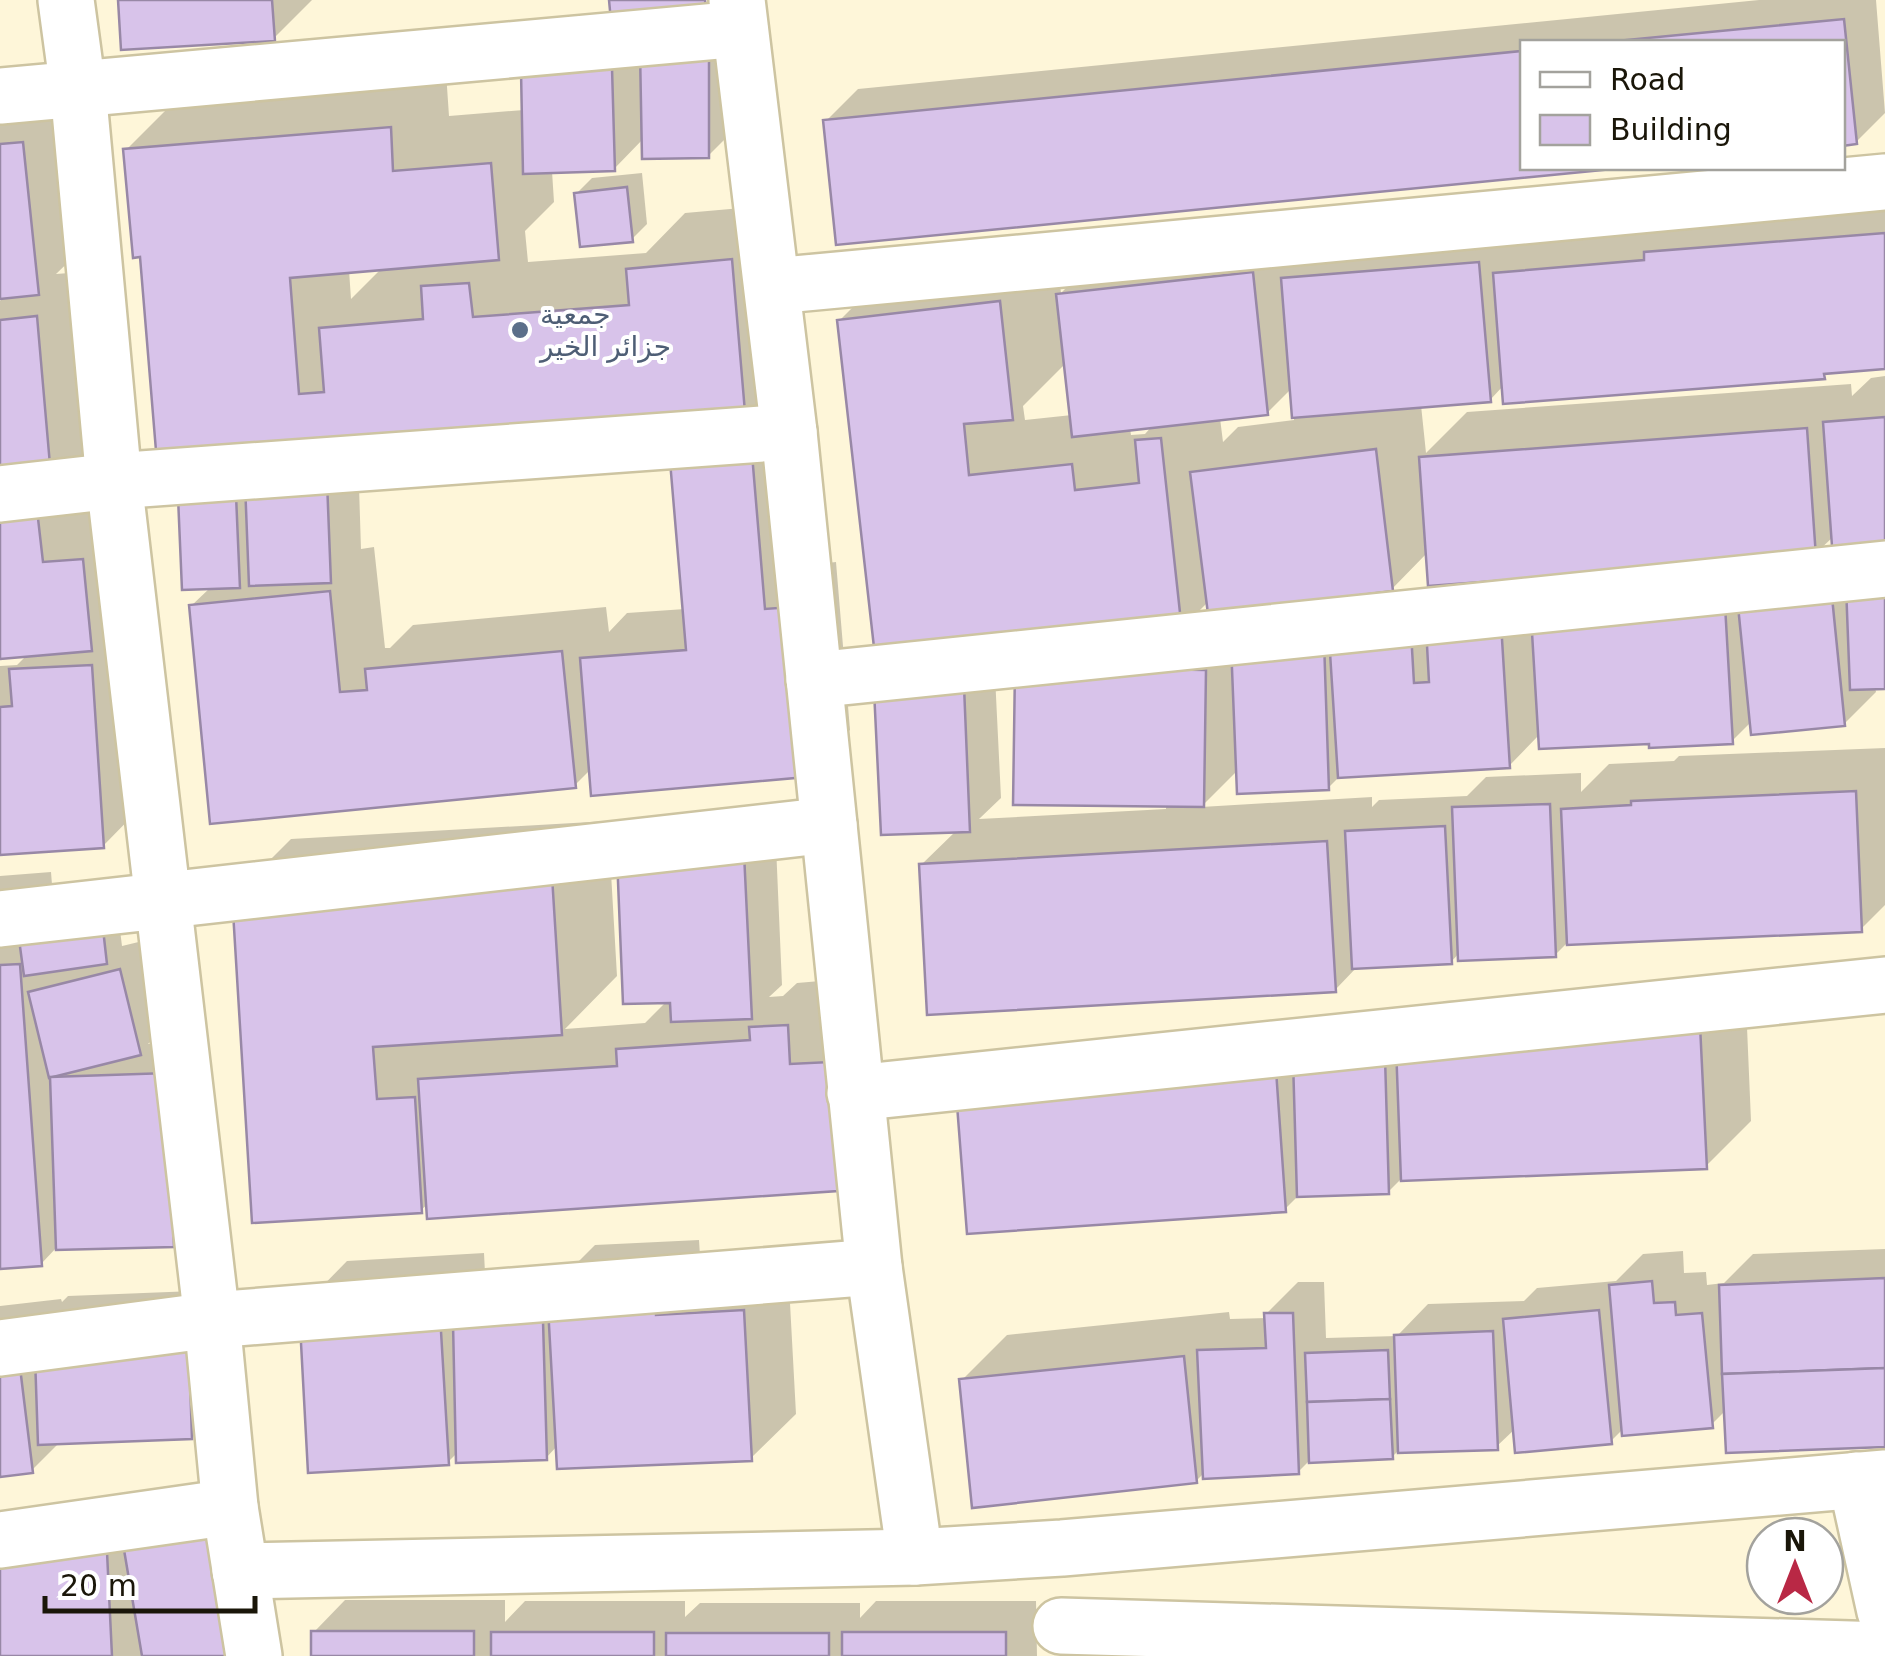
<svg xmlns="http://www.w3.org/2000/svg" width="1885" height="1656" font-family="'DejaVu Sans','Noto Naskh Arabic',sans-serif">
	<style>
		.shadow { fill: #0003; fill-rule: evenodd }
		.building { fill: #d8c3ea; stroke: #9888a6; stroke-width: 2.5 }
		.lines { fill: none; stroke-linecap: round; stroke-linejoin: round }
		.minor-casing { stroke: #cdc4a1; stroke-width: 60 }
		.minor { stroke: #fff; stroke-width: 55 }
		.service-dot { fill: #5c6f8a; stroke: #fff; stroke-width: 4 }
		.labels { text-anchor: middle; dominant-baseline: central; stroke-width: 8; stroke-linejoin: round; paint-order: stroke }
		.service-label { font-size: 28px; fill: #4e5e75; stroke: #fff; text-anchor: start }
	</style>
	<rect width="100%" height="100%" fill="#fef6d9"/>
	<g class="shadow">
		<polygon points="121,0 312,0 274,38"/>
		<polygon points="1759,0 1876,0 1885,113 1856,142 1842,42 1522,42 1522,168 1597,168 838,243 826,121 858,89"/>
		<path d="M739,21L740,124L708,156L644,138L614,169L552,171L554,202L525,231L528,262L646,253L685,213L787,204L809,565L836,562L850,730L805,775L591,769L575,785L212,821L191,606L211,587L181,498L126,150L182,94L446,72L449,116L524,110L523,72ZM382,268L351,299L349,270ZM672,450L685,609L627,613L609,632L606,607L413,625L390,648H385L374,547L361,549L358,455Z"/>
		<polygon points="68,98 83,248 56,274 82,272 148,800 103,846 0,852 0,666 17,665 28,654 0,657 0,301 5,296 0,297 0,105"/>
		<polygon points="642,173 647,224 632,239 576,194 592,178"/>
		<path d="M1885,183V367L1829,371L1824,376L1504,385L1490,400L1421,405L1426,453L1467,412L1851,384L1852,396L1871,378L1885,376V687H1875L1876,692L1844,724L1752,721L1732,741H1651L1540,734L1509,766L1340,776L1328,788L1238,770L1201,807L1372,797V807L1379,800L1467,796L1486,777L1581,773V792L1609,764L1674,761L1679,756L1885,748V905L1861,929L1568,942L1555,955L1460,952L1451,962L1358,966L1335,990L921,865L957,830L909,658L839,321L896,264L1056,246L1061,293L1104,250L1523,218L1526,244L1552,218ZM1066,363L1072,415L1025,420L1023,406ZM1292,388L1294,420L1238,427L1223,442L1220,418L1267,413ZM1153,425L1145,434L1131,435L1130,428ZM1834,536L1836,559L1815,554ZM1428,552L1478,579L1457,601L1456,588L1389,592ZM1379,591L1354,615L1185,625L1209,601ZM994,655L1018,668L1166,805V809L979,819L1001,798Z"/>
		<polygon points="608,821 617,976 565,1029 645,1023 668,1000 625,1001 775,822 782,985 769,997 783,996 797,983 832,980 883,1143 837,1188 429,1203 421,1210 234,896 291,839"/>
		<polygon points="51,872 54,910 117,906 122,946 151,939 171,1021 148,1044 199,1043 204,1212 173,1244 57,1247 41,1264 0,1267 0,876"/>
		<polygon points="1745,980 1751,1121 1706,1166 1401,1179 1388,1192 1300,1194 1285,1209 959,1093 1004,1048 1320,1026 1418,1027 1444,1001 1597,995 1605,986"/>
		<polygon points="699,1240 701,1271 788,1266 796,1414 750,1459 558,1445 546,1458 458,1452 448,1462 302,1307 347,1261 484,1253 486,1292 549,1291 595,1245"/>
		<polygon points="1885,1249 1885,1444 1726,1410 1711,1425 1624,1428 1610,1442 1516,1428 1496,1447 1398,1451 1392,1457 1310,1460 1298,1472 1205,1472 1196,1481 962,1380 1007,1335 1229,1312 1230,1319 1267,1318 1266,1314 1298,1282 1324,1282 1326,1338 1397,1336 1428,1304 1524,1301 1537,1288 1616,1281 1643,1254 1683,1251 1684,1273 1706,1272 1707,1285 1724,1283 1753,1254"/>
		<polygon points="219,1290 223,1405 191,1437 60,1442 31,1471 0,1474 0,1306 61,1299 62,1302 68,1296"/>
		<polygon points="152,1508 145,1656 144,1653 141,1656 0,1656"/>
		<polygon points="345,1600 505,1600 505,1622 525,1601 685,1601 685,1617 700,1603 860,1603 860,1618 876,1601 1036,1601 1037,1656 314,1656 314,1632"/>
		<polygon points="1112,1630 1499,1656 1086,1656"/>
	</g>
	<g class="building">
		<polygon points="118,0 272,0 275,41 121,50"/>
		<polygon points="609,0 705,0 706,10 611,21"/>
		<polygon points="1844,19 1857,144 1842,146 1842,42 1606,42"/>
		<polygon points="640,51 709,51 709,158 642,159"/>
		<polygon points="1522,51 1522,168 1623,168 836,245 823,120"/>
		<polygon points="612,68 615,171 523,174 521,71"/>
		<polygon points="391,127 393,171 491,163 499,260 290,278 299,394 324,392 319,328 423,319 421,286 469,283 473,317 629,305 626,269 732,259 746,424 158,475 140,257 133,258 123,149"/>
		<polygon points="23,142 39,295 0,299 0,144"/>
		<polygon points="627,187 633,242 580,247 574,193"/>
		<polygon points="1885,233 1885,369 1824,374 1825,379 1503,404 1493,273 1644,260 1644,252"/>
		<polygon points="1479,262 1491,402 1292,418 1281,278"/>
		<polygon points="1253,272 1268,415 1072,437 1056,294"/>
		<polygon points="1000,301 1013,420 964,424 969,475 1072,464 1075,490 1139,483 1135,440 1161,438 1182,631 876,665 837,320"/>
		<polygon points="37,316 52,488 0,492 0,320"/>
		<polygon points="1885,417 1885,556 1833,560 1823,422"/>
		<polygon points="1807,428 1816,557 1428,586 1419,457"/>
		<polygon points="751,442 765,609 792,607 806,777 591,796 580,658 686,650 669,449"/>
		<polygon points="1376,449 1393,591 1208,614 1190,472"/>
		<polygon points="327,481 331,583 249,586 245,483"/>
		<polygon points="236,495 240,588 182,590 178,497"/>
		<polygon points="36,501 43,562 83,559 92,651 0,659 0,505"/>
		<polygon points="1885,585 1885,689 1850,690 1846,586"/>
		<polygon points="1831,587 1845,726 1751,735 1737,596"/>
		<polygon points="330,591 340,692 367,690 365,669 562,651 576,788 210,824 189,605"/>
		<polygon points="1725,605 1733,744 1649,748 1649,744 1539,749 1531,616"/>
		<polygon points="1501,623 1510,768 1338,778 1329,637 1411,632 1414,683 1429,682 1426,627"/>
		<polygon points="1324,641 1329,790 1237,794 1231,644"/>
		<polygon points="92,665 104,848 0,855 0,707 12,706 9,669"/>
		<polygon points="1015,667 1206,670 1204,807 1013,805"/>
		<polygon points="964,686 970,832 881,835 874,690"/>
		<polygon points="1856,791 1862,932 1567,945 1561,809 1631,805 1631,801"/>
		<polygon points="1550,804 1556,957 1458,961 1452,807"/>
		<polygon points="1445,826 1452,964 1352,969 1345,831"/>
		<polygon points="1327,841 1336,992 927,1015 919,864"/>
		<polygon points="744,853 752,1019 671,1022 670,1003 623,1004 617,857"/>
		<polygon points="552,876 562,1035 373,1047 377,1099 415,1097 422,1213 252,1223 232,895"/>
		<polygon points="102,920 107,964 24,976 18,932"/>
		<polygon points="20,964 42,1266 0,1269 0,965"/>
		<polygon points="120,969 141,1055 49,1078 28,992"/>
		<polygon points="788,1025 790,1064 830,1062 838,1191 427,1219 418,1079 617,1066 616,1049 750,1040 749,1027"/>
		<polygon points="1700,1025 1707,1169 1401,1181 1396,1046"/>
		<polygon points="1385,1057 1389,1194 1297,1197 1293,1060"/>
		<polygon points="1276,1070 1286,1212 967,1234 956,1092"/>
		<polygon points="168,1073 174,1247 56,1250 50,1077"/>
		<polygon points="1885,1278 1885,1368 1722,1374 1719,1285"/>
		<polygon points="1652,1281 1654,1303 1675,1302 1676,1315 1702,1313 1713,1428 1622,1436 1609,1285"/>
		<polygon points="654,1284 656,1315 744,1310 752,1461 557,1469 547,1289"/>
		<polygon points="439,1298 449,1465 308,1473 299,1306"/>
		<polygon points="1599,1310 1612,1444 1515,1453 1503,1319"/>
		<polygon points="1264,1313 1293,1313 1299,1474 1203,1479 1197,1350 1266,1348"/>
		<polygon points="188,1321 192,1439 38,1445 34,1327"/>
		<polygon points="543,1321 547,1460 456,1463 453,1323"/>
		<polygon points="1493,1331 1498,1450 1398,1453 1394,1335"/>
		<polygon points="17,1343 33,1473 0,1477 0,1345"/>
		<polygon points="1388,1350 1390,1399 1307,1402 1305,1353"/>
		<polygon points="1184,1356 1197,1483 972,1508 959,1379"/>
		<polygon points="1885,1368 1885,1447 1726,1453 1722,1374"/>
		<polygon points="1390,1399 1393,1459 1309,1463 1307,1402"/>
		<polygon points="216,1523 245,1656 142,1656 122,1538"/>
		<polygon points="107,1552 112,1656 0,1656 0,1557"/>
		<rect x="311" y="1631" width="163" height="25"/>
		<rect x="491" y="1632" width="163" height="24"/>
		<rect x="842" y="1632" width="164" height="24"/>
		<rect x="666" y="1633" width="163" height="23"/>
	</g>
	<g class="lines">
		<defs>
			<g id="minor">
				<polyline points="66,0 78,89 114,481 212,1320 230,1507 254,1656"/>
				<polyline points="737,0 789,432 874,1267 915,1557"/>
				<polyline points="0,96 740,29"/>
				<polyline points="773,286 1885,182"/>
				<polyline points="0,494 114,481 789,432"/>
				<polyline points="814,680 1885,569"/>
				<polyline points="0,919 829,825"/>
				<polyline points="855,1093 1885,985"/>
				<polyline points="0,1348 212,1320 874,1267"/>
				<polyline points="1856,1480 1885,1611"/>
				<polyline points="0,1540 230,1507"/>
				<polyline points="240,1571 915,1557 1062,1548 1885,1478"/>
				<polyline points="1061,1626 1885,1650"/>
			</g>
		</defs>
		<use href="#minor" class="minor-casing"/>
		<use href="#minor" class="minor"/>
	</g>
	<circle class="service-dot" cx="520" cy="330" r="10"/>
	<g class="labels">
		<g class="service-label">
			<text x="540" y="314">جمعية<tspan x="540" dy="32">جزائر الخير</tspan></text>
		</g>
	</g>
	<rect x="1520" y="40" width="325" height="130" fill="#ffffff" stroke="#a3a29d" stroke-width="2.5"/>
	<rect x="1540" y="72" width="50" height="15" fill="#ffffff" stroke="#a3a29d" stroke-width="2.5"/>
	<text x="1610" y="90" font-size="30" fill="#1a1609">Road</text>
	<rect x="1540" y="115" width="50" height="30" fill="#d8c3ea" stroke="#a3a29d" stroke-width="2.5"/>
	<text x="1610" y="140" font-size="30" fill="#1a1609">Building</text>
	<g transform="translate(1795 1566)"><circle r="48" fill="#ffffff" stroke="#a3a29d" stroke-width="2.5"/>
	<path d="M0-8L18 38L0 25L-18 38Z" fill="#b92845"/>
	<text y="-15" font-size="28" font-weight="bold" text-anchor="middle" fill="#1a1609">N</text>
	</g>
	<path d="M45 1596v15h210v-15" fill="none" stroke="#1a1609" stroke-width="5"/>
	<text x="60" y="1596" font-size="30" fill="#1a1609" stroke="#ffffff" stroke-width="8" paint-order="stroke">20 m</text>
</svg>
